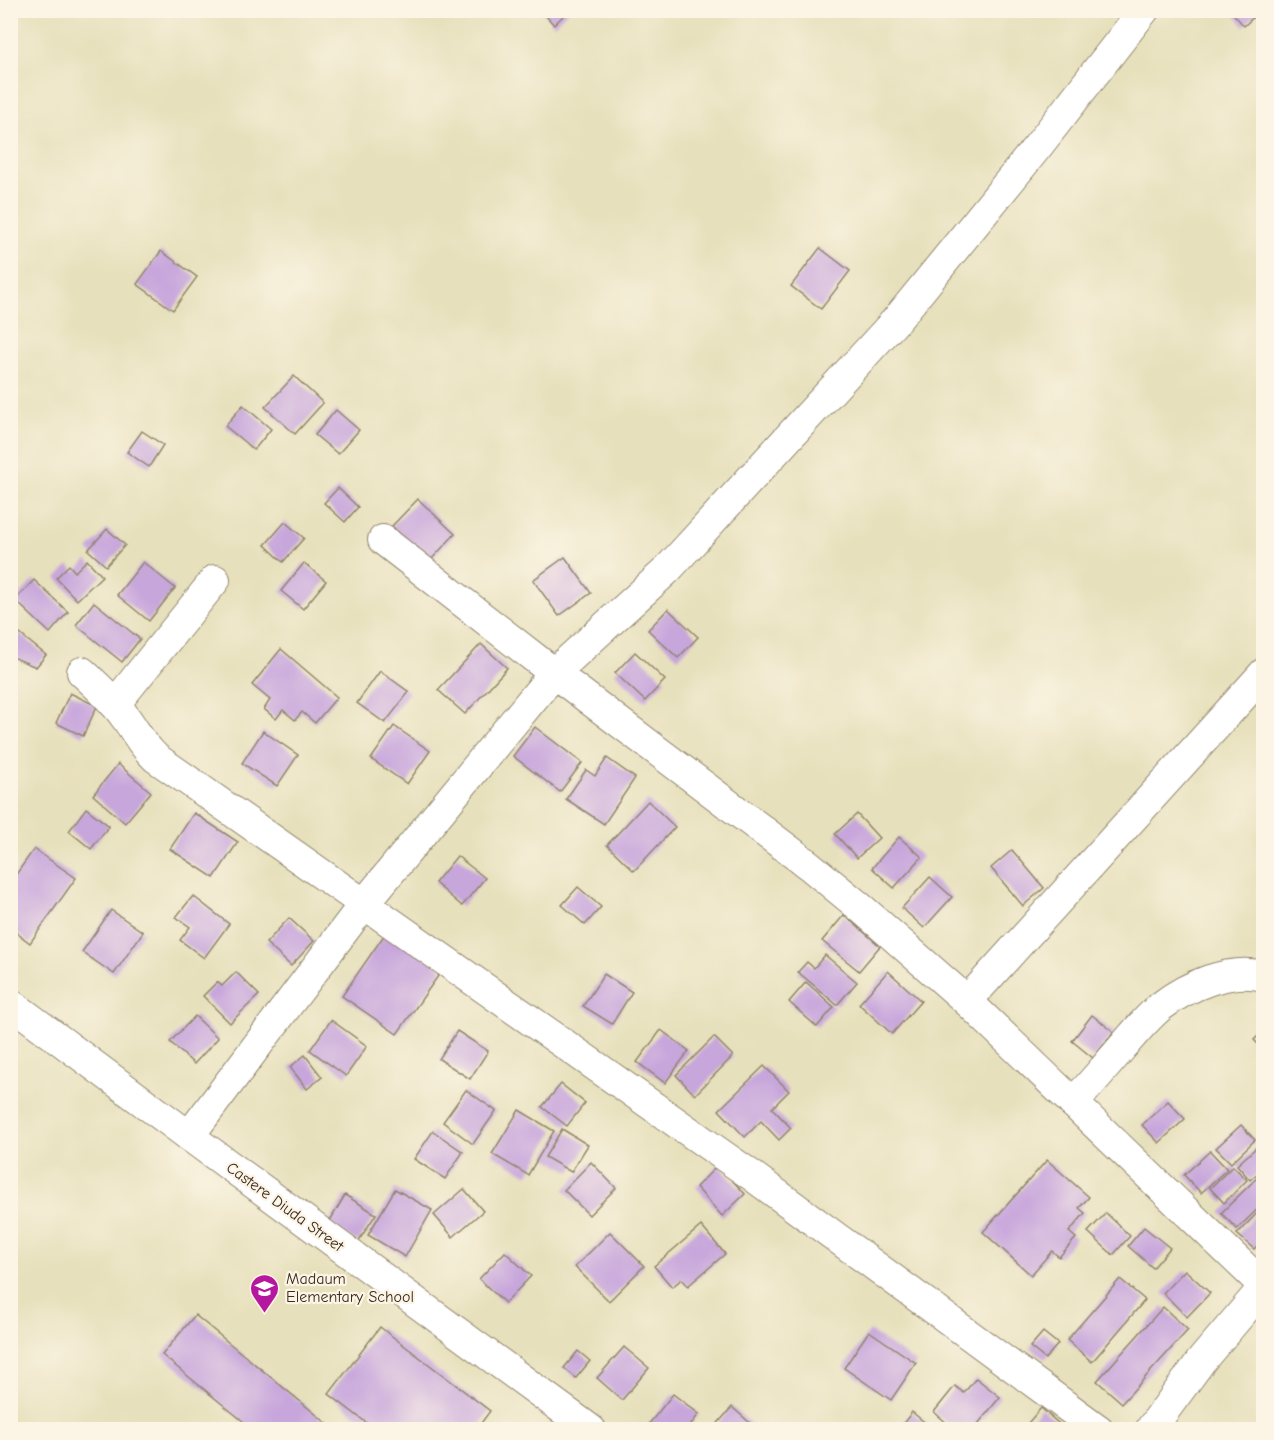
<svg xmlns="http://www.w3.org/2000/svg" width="1274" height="1440" font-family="'Comic Neue',sans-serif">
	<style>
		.building { fill: #c7a6dc }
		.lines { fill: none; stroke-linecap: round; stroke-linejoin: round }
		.street-casing { stroke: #91856d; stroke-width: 32 }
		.street { stroke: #fff; stroke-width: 30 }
		.labels { text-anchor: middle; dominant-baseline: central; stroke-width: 4.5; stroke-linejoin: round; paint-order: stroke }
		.street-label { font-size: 16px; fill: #3b2a1e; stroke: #fcf5e5 }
		.poi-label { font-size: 16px; fill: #3b2a1e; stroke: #fcf5e5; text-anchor: start }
	</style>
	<rect width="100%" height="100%" fill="#fcf5e5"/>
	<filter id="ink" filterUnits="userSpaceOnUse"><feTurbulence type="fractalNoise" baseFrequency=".0167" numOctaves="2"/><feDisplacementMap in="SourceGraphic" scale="12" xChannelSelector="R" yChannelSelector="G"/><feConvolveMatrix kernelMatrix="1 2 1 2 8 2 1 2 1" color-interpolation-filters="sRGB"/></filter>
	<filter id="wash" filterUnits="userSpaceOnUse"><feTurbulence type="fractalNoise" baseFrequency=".008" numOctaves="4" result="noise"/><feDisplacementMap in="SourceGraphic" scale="24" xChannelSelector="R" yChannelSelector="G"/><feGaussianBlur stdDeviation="1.35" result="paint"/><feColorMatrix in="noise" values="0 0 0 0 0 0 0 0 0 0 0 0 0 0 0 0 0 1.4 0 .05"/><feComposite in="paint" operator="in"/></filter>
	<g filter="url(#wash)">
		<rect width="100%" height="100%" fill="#e7e0bc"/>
		<g id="blocks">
			<g class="building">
				<polygon points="541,10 569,10 554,25"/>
				<polygon points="1230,10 1261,10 1244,26"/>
				<polygon points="820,248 850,271 821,309 791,286"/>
				<polygon points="161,251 197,277 173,310 137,284"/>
				<polygon points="294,376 323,403 295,434 265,407"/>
				<polygon points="243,405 271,429 254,450 225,426"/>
				<polygon points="336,410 359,430 338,454 315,435"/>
				<polygon points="142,431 163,445 149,467 127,452"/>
				<polygon points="338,488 358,507 345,522 324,503"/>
				<polygon points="418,499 455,534 429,562 392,526"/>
				<polygon points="285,522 304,538 283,562 265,545"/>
				<polygon points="107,529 125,545 106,566 88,550"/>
				<polygon points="565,557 591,593 559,616 533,580"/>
				<polygon points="87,560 102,576 77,600 56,578 69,565 75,572"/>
				<polygon points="143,562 175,588 149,621 117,595"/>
				<polygon points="304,563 326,581 303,609 281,591"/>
				<polygon points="34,580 68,612 50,633 15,600"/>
				<polygon points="94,602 140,639 122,662 76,625"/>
				<polygon points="668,609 698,637 678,658 648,630"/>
				<polygon points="10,626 46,655 36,667 10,656"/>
				<polygon points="481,644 507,668 465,714 438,690"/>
				<polygon points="281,649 337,697 315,723 302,712 295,720 283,710 276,719 264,709 270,700 252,685"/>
				<polygon points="635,652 665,680 645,701 615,673"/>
				<polygon points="380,671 409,692 385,723 357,703"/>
				<polygon points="70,693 97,706 83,736 56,723"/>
				<polygon points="394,726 430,751 407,784 371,759"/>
				<polygon points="535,727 582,763 560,792 513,756"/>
				<polygon points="263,731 298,755 277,786 242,763"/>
				<polygon points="607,758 635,778 604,824 566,799 586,770 595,776"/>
				<polygon points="118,764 151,792 125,823 93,795"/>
				<polygon points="648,801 675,827 634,871 607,845"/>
				<polygon points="86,808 109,826 91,849 69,831"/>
				<polygon points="194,813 238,842 214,878 170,849"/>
				<polygon points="857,814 879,838 857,858 835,834"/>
				<polygon points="899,837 922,857 894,888 872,868"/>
				<polygon points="34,849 76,878 30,943 10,928 10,883"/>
				<polygon points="1012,850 1044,888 1023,906 991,868"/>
				<polygon points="457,856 485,878 462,906 435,883"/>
				<polygon points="930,877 952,897 924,928 902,908"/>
				<polygon points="578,887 601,907 585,925 562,905"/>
				<polygon points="193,896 229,924 204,958 180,940 190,927 176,917"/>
				<polygon points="111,910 143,932 114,974 82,952"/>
				<polygon points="844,915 880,946 859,971 822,941"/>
				<polygon points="289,918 314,941 291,966 266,943"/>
				<polygon points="387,931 443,969 397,1034 342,996"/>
				<polygon points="825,955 857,982 837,1005 798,972 807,962 814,968"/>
				<polygon points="888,971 921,1001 892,1034 859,1004"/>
				<polygon points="236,972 259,995 230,1023 203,996 217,982 222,986"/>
				<polygon points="604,974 632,992 612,1024 583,1006"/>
				<polygon points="806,982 834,1007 817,1027 789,1002"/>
				<polygon points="1092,1015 1114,1032 1093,1058 1072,1041"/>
				<polygon points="195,1016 218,1038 194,1064 170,1042"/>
				<polygon points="331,1020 367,1046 346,1076 310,1050"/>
				<polygon points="661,1030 689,1051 665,1083 637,1062"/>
				<polygon points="1264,1030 1264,1050 1254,1040"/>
				<polygon points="457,1031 488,1051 470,1079 439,1059"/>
				<polygon points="714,1037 733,1056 695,1095 676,1075"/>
				<polygon points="305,1055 322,1077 307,1089 290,1067"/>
				<polygon points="764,1066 789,1091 772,1108 791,1128 779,1140 761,1121 745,1137 719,1110"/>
				<polygon points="561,1084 585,1103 567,1126 542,1107"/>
				<polygon points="466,1090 496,1111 473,1144 443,1122"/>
				<polygon points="1168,1101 1185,1119 1159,1143 1142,1125"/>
				<polygon points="519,1110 554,1131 528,1175 492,1154"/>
				<polygon points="1241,1125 1255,1140 1231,1163 1216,1148"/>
				<polygon points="562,1129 588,1145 571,1172 545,1157"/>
				<polygon points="433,1131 463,1152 445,1179 414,1159"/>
				<polygon points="1258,1146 1264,1153 1264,1168 1250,1180 1237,1165"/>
				<polygon points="1210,1151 1227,1169 1201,1193 1184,1175"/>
				<polygon points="1047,1160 1089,1197 1079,1208 1085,1213 1069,1232 1076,1238 1059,1257 1052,1251 1031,1275 983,1232"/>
				<polygon points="591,1162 616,1188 589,1215 564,1190"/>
				<polygon points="718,1165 745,1194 722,1216 696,1187"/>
				<polygon points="1233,1166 1247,1180 1224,1203 1210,1188"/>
				<polygon points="1264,1171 1264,1203 1237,1229 1221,1213"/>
				<polygon points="395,1189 432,1210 405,1257 368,1235"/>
				<polygon points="464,1189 483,1211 453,1237 434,1215"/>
				<polygon points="345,1195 376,1214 358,1242 328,1224"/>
				<polygon points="1264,1206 1264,1239 1254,1249 1237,1234"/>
				<polygon points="1106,1213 1130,1236 1113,1255 1088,1232"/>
				<polygon points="701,1226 725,1254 688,1286 682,1279 672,1287 654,1266"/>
				<polygon points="1144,1227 1170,1248 1153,1268 1128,1246"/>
				<polygon points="610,1232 644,1266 609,1301 575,1267"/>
				<polygon points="505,1252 531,1276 505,1303 479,1279"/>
				<polygon points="1185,1270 1210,1293 1187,1317 1163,1293"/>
				<polygon points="1120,1279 1145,1300 1092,1362 1067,1340"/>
				<polygon points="1163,1307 1188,1330 1122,1403 1097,1381"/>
				<polygon points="195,1315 335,1430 254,1430 162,1355"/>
				<polygon points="380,1327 490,1411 476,1430 376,1430 329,1394"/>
				<polygon points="869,1331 916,1363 891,1400 844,1368"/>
				<polygon points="1043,1332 1058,1344 1045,1359 1030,1347"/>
				<polygon points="624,1347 649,1368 622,1400 597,1378"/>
				<polygon points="578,1351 590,1361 576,1378 564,1368"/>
				<polygon points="976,1378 1000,1397 973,1430 955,1430 934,1412 955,1386 964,1393"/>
				<polygon points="673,1394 699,1414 687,1430 644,1430"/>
				<polygon points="732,1407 758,1430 712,1430"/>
				<polygon points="1041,1408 1066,1430 1022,1430"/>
				<polygon points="912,1412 934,1430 898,1430"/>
			</g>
		</g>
	</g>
	<g filter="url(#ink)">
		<use href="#blocks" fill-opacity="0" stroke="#91856d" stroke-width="1.5"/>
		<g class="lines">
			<defs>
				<g id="street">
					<polyline points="383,540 554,673 810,866 861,908 967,1001 1264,1286"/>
					<path d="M82,672C97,686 113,700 125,717C137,733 140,743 156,758L751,1175L1099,1430"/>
					<polyline points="115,704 215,580"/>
					<polyline points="967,1001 1264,673"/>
					<polyline points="10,1003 189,1136 591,1430"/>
					<path d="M1073,1103C1091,1084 1108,1064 1125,1044C1136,1031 1147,1018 1160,1007C1187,986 1229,967 1264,976"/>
					<polyline points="189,1136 364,904 554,673 666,571 899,317 1038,146 1144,10"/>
					<polyline points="1150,1430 1201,1361 1264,1287"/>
				</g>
			</defs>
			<use href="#street" class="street-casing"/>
			<use href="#street" class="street"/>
		</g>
	</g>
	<defs>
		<symbol id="school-pin" viewBox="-11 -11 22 30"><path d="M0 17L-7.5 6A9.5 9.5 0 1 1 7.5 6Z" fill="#b5179e" stroke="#fcf5e5"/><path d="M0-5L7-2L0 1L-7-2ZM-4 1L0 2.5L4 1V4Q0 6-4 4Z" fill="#fff"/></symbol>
	</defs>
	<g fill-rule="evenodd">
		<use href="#school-pin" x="248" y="1272" width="33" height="45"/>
	</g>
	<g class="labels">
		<g class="street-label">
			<text transform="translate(285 1207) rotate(36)">Castere Diuda Street</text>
		</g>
		<g class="poi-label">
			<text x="286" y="1279">Madaum<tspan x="286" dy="18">Elementary School</tspan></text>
		</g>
	</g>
	<rect width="1274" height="1440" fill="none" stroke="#fcf5e5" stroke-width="36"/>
</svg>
